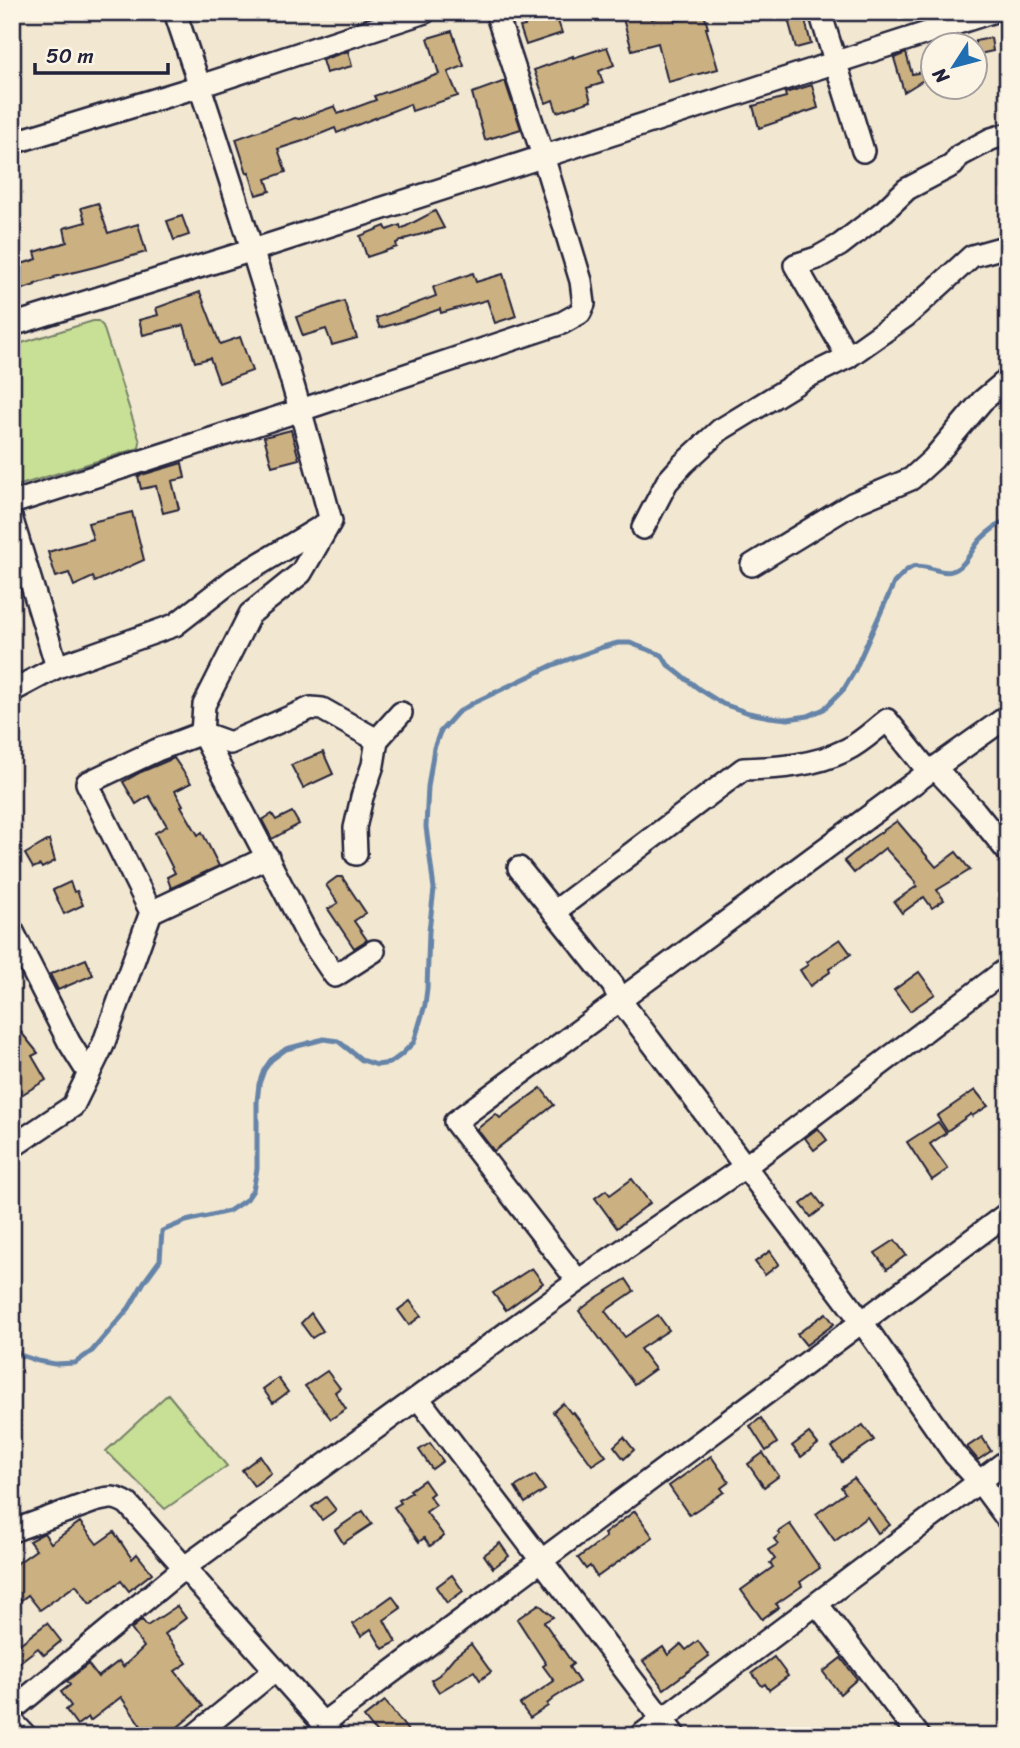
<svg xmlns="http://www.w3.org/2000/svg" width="1020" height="1748" font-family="Sriracha,sans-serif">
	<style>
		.green { fill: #c8e095; stroke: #758168; stroke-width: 2 }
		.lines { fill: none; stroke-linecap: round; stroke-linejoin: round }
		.stream { stroke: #6684a8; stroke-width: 5 }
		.building { fill: #cbb081; stroke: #22223b; stroke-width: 2 }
		.minor-casing { stroke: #22223b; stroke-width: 26 }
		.minor { stroke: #fcf5e5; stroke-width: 21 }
	</style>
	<rect width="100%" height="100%" fill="#f2e7d1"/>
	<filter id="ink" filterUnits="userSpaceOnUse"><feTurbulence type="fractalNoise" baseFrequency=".0143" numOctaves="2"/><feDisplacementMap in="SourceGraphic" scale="14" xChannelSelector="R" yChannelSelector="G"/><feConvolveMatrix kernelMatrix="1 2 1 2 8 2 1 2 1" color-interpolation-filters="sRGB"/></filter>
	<g filter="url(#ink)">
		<g class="green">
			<polygon points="93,321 98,321 103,326 140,442 139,448 17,486 12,472 12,346"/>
			<polygon points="168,1394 227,1466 165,1509 106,1451"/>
		</g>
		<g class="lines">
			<path class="stream" d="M12,1348L20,1355L38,1361L55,1364L75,1363L92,1351L129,1308L144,1282L160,1260L162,1231L186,1221L229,1211L247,1199L253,1190L257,1169V1102L259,1084L264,1070L271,1060L286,1049L324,1039L338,1041L362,1060L377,1065L390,1063L401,1055L414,1042L425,1005L427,989L429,931L434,889L426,827L428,787L434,748L440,732L457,713L473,703L553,665L603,647L618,643H630L662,655L668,665L699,689L723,704L749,713L770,717L788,719L808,716L824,709L844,689L854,672L894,583C910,566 913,562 936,570C942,571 946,573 952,571C967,566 971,549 981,539C989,531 999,524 1008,519"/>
		</g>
		<g class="building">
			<polygon points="524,12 555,12 562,33 526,45 520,27 525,26 523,20 526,18"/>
			<polygon points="621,12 651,12 652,19 673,13 675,21 704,14 708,28 706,28 718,69 668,82 658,43 632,50"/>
			<polygon points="786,12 803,12 811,44 796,48"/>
			<polygon points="452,31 464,66 448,72 458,96 412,111 410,104 337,133 335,128 303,141 278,149 286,172 266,179 270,191 256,195 249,172 247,173 236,139 295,118 299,119 335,106 338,114 376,100 374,96 439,74 428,38"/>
			<polygon points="991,38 993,51 975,55 975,41"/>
			<polygon points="607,47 614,65 599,71 603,83 587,88 591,101 557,112 553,100 546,103 534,70 573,56 573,58"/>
			<polygon points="348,51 352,66 326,73 322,60"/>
			<polygon points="906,53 912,74 933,70 933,74 904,92 894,58"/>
			<polygon points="505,81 521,129 485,140 472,93"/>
			<polygon points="812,85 818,108 759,128 753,106 786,97 785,93"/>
			<polygon points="98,203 108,233 138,224 146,252 95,267 54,277 54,278 35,284 35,285 18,291 12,267 37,259 35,252 67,242 64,228 86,222 81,208"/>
			<polygon points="435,211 444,228 404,239 404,240 396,243 397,247 367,257 360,236 385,226 387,230 400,225 401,229"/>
			<polygon points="182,216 189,235 174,240 167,221"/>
			<polygon points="473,273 476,282 503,274 516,316 495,323 487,300 441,313 440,309 415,318 380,328 376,318 436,296 433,287"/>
			<polygon points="200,292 220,344 240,337 252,371 219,383 210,358 195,362 184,325 143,335 139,320 158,315 156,308"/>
			<polygon points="344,301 357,338 332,345 326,329 303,336 296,317"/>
			<polygon points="291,430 299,459 272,466 264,437"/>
			<polygon points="182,463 185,478 172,481 179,509 163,513 156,486 141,489 138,476"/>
			<polygon points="132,512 144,560 95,582 93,577 74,586 69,573 56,577 48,552 93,539 88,523"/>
			<polygon points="323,752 333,774 303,788 291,765"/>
			<polygon points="174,758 191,783 175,791 183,805 181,806 198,835 202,832 219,866 171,888 167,877 175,873 155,833 167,826 149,796 136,804 123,782 141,772"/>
			<polygon points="292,812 299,824 272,839 262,820 272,814 276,820"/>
			<polygon points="897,821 936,867 956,852 970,870 937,890 944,900 932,908 924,897 902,913 894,902 917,886 915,883 916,882 885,848 854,873 844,861 871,839"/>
			<polygon points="49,840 55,861 42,868 40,865 33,868 25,854"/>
			<polygon points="337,877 342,877 366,913 354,921 367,940 354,948 328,909 338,903 326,885"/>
			<polygon points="70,882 74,892 77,891 83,905 64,914 53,890"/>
			<polygon points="840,939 851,954 829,969 830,972 810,986 800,970 808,965 806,962"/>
			<polygon points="86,959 93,975 58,990 50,974"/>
			<polygon points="919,972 935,994 910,1011 894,990"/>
			<polygon points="12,1021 38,1053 32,1056 46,1080 21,1095 12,1076"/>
			<polygon points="541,1088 554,1105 494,1151 477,1129 496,1114 500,1118"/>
			<polygon points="975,1090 988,1106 972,1116 971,1114 947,1131 937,1116"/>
			<polygon points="938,1122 946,1133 930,1144 948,1169 932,1180 907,1142"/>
			<polygon points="818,1128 827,1140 814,1150 805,1138"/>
			<polygon points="632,1179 650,1203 617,1228 595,1198 606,1190 610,1195"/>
			<polygon points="814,1194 824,1207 811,1217 801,1204"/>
			<polygon points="895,1240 906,1255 887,1269 875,1253"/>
			<polygon points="770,1251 779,1264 765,1275 755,1262"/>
			<polygon points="532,1268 543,1283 506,1310 493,1293"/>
			<polygon points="626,1279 634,1291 605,1311 625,1337 658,1315 669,1330 640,1349 655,1369 634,1384 579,1311 596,1298"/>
			<polygon points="410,1301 421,1316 409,1325 398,1310"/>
			<polygon points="311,1313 323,1331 312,1338 301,1323"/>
			<polygon points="826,1313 834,1324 806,1345 797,1334"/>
			<polygon points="327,1371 340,1388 335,1392 346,1409 331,1419 305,1386"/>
			<polygon points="278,1378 288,1392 273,1403 263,1389"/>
			<polygon points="563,1403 571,1413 573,1412 606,1456 592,1465 553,1412"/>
			<polygon points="761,1418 777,1443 766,1451 750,1426"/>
			<polygon points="863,1425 874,1440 842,1462 832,1447"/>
			<polygon points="809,1433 818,1444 801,1457 792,1446"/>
			<polygon points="624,1437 634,1450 624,1459 614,1446"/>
			<polygon points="982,1437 991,1451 978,1460 967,1447"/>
			<polygon points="430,1443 443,1461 432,1469 419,1450"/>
			<polygon points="763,1453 779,1476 764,1487 748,1464"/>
			<polygon points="260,1456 271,1473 254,1486 242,1470"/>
			<polygon points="711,1456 729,1482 721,1488 724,1492 689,1515 669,1486"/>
			<polygon points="535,1475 545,1490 525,1503 515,1487"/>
			<polygon points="854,1478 890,1525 878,1533 867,1517 835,1541 816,1514 845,1493 841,1487"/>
			<polygon points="424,1480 433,1493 429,1496 436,1505 426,1512 444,1536 430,1546 424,1538 419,1542 394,1507 401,1503 399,1500 412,1492 410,1490"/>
			<polygon points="326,1497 336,1510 322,1520 312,1507"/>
			<polygon points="363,1511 372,1524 343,1543 335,1530"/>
			<polygon points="635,1511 653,1537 597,1577 590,1566 586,1569 578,1558 606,1537 604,1534"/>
			<polygon points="80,1522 97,1544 114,1532 132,1559 137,1554 152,1573 129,1591 121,1581 90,1604 76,1585 40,1610 28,1595 20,1601 12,1589 12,1567 36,1550 29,1541 44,1533 51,1543"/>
			<polygon points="790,1524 820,1568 800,1582 802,1586 776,1604 779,1607 762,1619 741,1590 773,1567 770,1563 775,1559 768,1550 778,1544 774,1539 780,1534 778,1532"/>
			<polygon points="500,1543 509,1556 493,1568 484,1555"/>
			<polygon points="452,1575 463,1591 447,1603 436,1587"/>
			<polygon points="392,1596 401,1608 384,1620 396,1642 383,1649 371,1629 361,1636 353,1624"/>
			<polygon points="539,1604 553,1617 544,1622 573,1664 569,1667 579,1682 554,1698 547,1704 548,1706 530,1718 520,1704 554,1681 543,1666 546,1664 517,1619"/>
			<polygon points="177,1606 186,1618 165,1634 187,1663 175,1671 203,1706 167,1736 127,1736 141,1726 121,1697 90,1721 88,1717 77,1725 66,1710 71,1706 61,1692 70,1685 67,1681 88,1664 98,1677 119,1661 123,1667 144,1647 131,1629 142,1620 147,1626"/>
			<polygon points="47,1623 61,1641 44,1655 38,1648 12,1668 12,1650"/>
			<polygon points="698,1641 709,1656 664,1689 643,1661 663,1647 668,1655 681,1644 686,1650"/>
			<polygon points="471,1644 491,1672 480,1680 474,1671 439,1692 431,1680 439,1675 454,1657"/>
			<polygon points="774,1657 788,1676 769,1690 765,1684 762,1686 752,1673"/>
			<polygon points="841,1658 857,1679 840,1694 823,1672"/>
			<polygon points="385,1701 412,1736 379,1736 364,1717"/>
		</g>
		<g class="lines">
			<defs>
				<g id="minor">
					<path d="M175,12C232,181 285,349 331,521L301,573L250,614L204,705L202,733L309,938L335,976L374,951"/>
					<polyline points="820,12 863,151"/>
					<polyline points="12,143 200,86 425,12"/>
					<polyline points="12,325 253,250 992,12"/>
					<polyline points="848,357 795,265 817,258 840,245 884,211 907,189 953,165 959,156 991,139 1008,134"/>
					<polyline points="12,503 301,410 562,323 580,313 584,304 581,281 543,156 496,12"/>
					<polyline points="12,520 57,667"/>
					<polyline points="643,528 667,482 683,464 720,430 805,378 848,357 906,316 972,256 1008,246"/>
					<polyline points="752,565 852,504 911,479 933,459 982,401 1008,379"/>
					<polyline points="12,691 57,667 175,625 233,580 329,522"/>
					<polyline points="935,768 975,811 1008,852"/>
					<polyline points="356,854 355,828 362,797 373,765 377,740 401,713"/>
					<polyline points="519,868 613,985 620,1000 862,1322 955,1455 979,1481 1008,1520"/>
					<polyline points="151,912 268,857"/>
					<path d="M554,912L743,769C778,768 814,766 846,750C861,743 874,730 887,720L929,772"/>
					<polyline points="12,930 69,1042 89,1074"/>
					<polyline points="12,1147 73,1106 103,1045 151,912 87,783 157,750 202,733 230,743 311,708 322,709 377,740"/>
					<polyline points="578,1281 455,1122 929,772 1008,716"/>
					<polyline points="418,1398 675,1736"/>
					<path d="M12,1531L95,1501C110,1497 115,1496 128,1504L334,1736"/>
					<polyline points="817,1604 919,1736"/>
					<polyline points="12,1710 185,1567 578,1281 746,1166 1008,968"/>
					<polyline points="12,1721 26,1736"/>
					<polyline points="322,1724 1008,1213"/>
					<polyline points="194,1736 275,1670"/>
					<polyline points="640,1736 1008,1460"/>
				</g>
			</defs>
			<use href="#minor" class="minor-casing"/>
			<use href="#minor" class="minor"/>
		</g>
	</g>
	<rect width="1020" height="1748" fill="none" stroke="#fcf5e5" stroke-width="42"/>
	<rect x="21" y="21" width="978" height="1706" fill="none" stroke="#22223b" stroke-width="2.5" filter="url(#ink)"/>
	<g transform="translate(954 66) rotate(234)"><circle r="33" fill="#fcf5e5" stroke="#a5a1a1" stroke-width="2"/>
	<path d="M0-5L12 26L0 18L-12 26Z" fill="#1f6fb2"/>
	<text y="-10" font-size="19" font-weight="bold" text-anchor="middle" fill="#22223b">N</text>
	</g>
	<path d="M35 63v10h133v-10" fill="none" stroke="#22223b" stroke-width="3.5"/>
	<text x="46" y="63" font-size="21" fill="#22223b" stroke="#fcf5e5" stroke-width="5" paint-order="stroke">50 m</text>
</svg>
